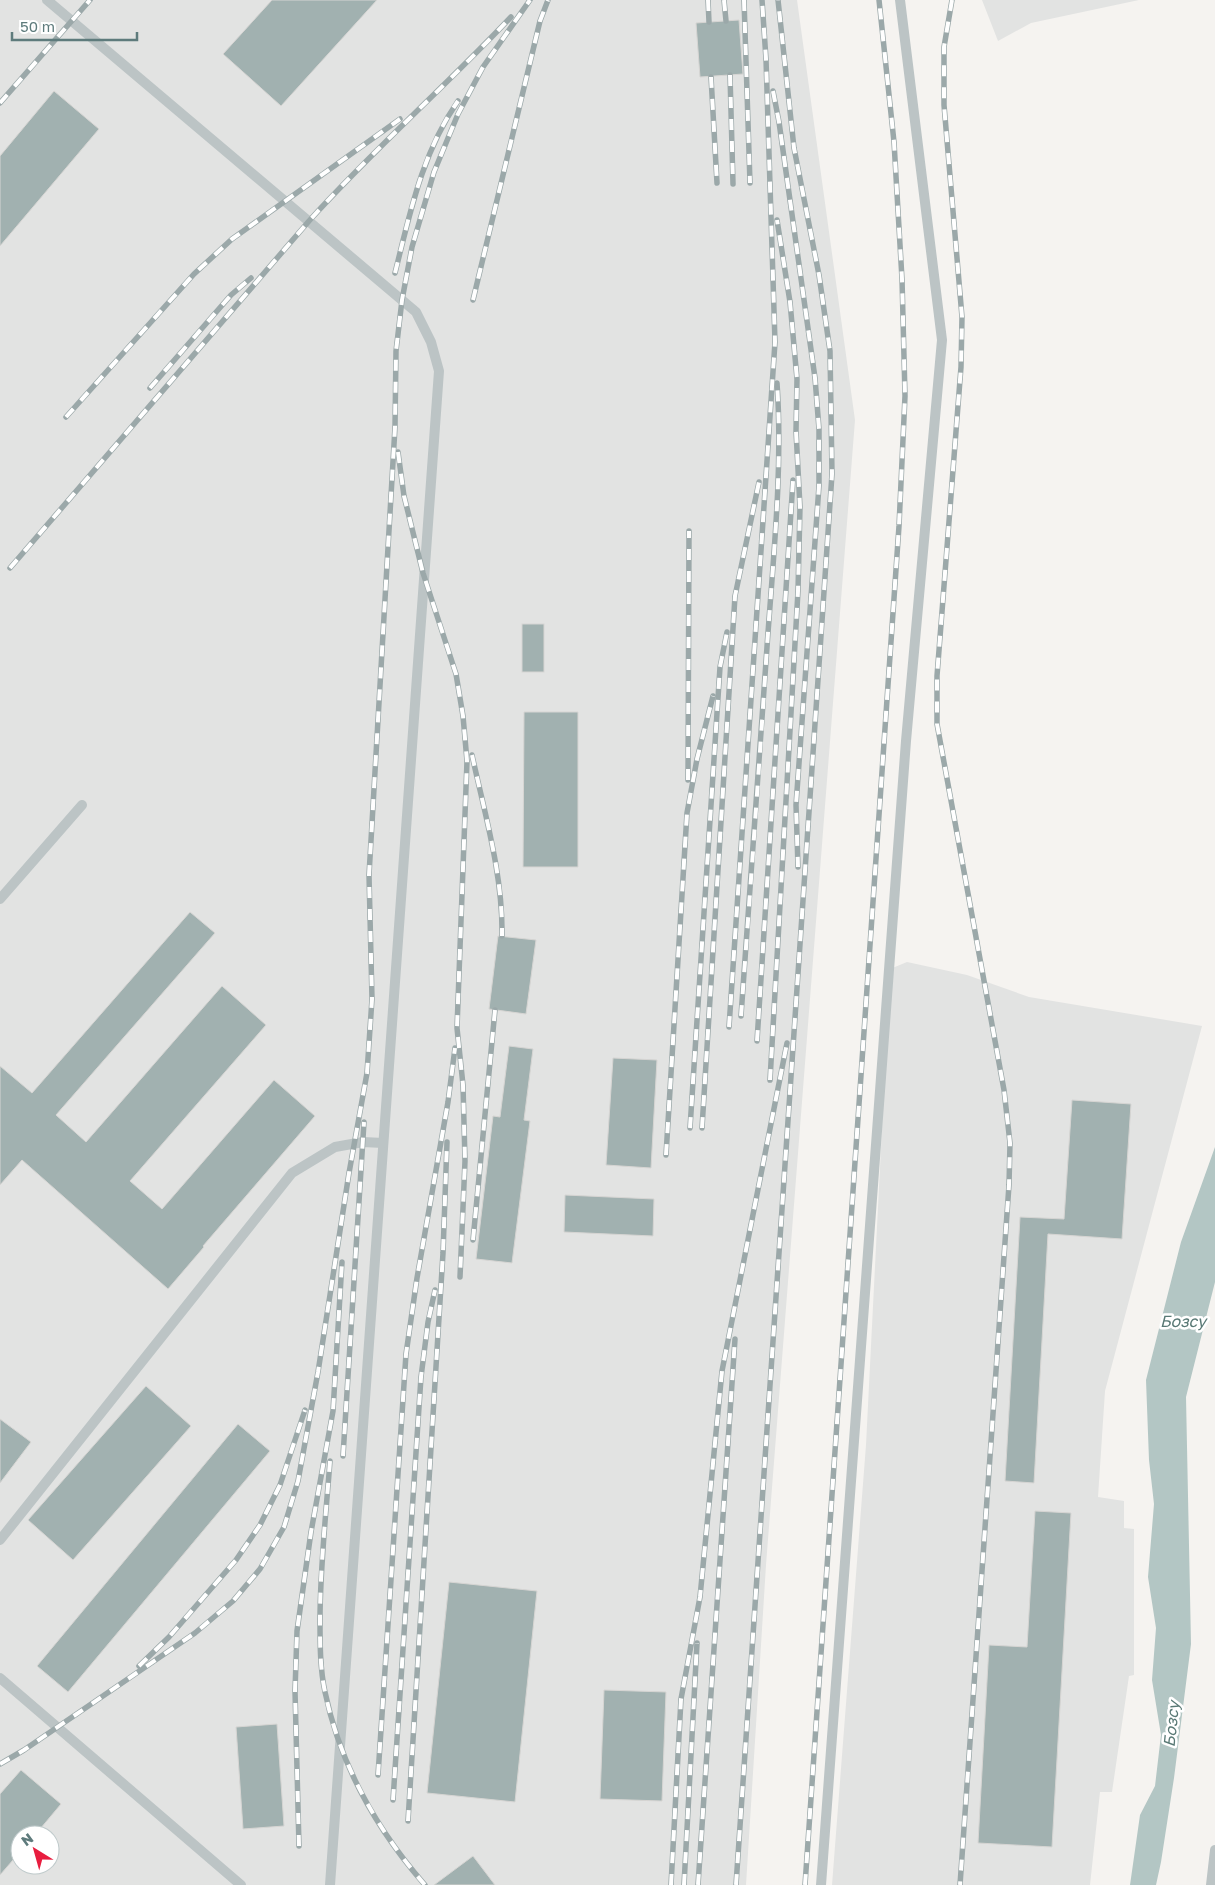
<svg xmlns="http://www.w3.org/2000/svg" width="1215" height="1885" font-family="'Golos Text',sans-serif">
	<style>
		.built { fill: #e2e3e2; fill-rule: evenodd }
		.water { fill: #b3c6c4 }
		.building { fill: #a1b1b0; stroke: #d6d5d3 }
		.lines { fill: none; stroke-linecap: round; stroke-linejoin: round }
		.service { stroke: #bcc4c5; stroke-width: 10 }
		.rail-casing { stroke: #9ba8a9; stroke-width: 5.5 }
		.rail { stroke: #fff; stroke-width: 4; stroke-dasharray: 11; stroke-linecap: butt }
		.labels { text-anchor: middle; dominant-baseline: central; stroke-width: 5; stroke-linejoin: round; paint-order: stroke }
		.water-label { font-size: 16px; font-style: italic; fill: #597975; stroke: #fff }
	</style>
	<rect width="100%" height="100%" fill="#f5f3f0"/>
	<g class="built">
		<path d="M0,0H797L855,420L766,1565L746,1885H0ZM20,1835H50V1865H20Z"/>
		<polygon points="982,0 1139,0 1031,23 998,41"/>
		<polygon points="907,962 967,975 1029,997 1202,1026 1105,1391 1098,1497 1124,1501 1124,1528 1134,1529 1134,1675 1129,1676 1112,1792 1100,1792 1090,1885 832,1885 866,1445 890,969"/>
	</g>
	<polygon class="water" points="1215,1147 1215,1282 1186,1397 1191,1644 1174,1778 1161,1862 1156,1885 1130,1885 1140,1815 1155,1786 1161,1735 1152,1680 1156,1628 1148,1577 1154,1504 1149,1460 1146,1380 1181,1242"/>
	<g class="building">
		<polygon points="272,0 377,0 281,106 223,54"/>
		<polygon points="739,20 743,74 700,77 696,23"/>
		<polygon points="54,91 99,129 0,246 0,156"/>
		<rect x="522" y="624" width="22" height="48"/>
		<polygon points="524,712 578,712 578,867 523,867"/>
		<polygon points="190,912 215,933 56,1115 86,1142 222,986 266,1025 130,1181 162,1209 274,1080 315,1116 203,1246 204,1247 168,1289 22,1160 0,1185 0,1066 32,1093"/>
		<polygon points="498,936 536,940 526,1014 489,1009"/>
		<polygon points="509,1046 533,1049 524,1120 530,1121 512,1263 476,1259 493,1116 500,1117"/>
		<polygon points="613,1058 657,1060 651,1168 606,1165"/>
		<polygon points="1072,1100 1131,1104 1122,1239 1048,1234 1034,1483 1005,1481 1020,1217 1064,1219"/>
		<polygon points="565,1195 654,1199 653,1236 564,1232"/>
		<polygon points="146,1386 191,1426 73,1560 28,1520"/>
		<polygon points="0,1419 31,1442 0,1483"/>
		<polygon points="238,1424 270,1451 68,1692 37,1666"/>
		<polygon points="1035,1511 1071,1513 1052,1847 978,1843 989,1645 1027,1647"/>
		<polygon points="449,1582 537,1591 515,1802 427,1793"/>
		<polygon points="604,1690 666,1692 662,1801 600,1799"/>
		<polygon points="277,1724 284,1826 243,1829 236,1727"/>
		<polygon points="21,1770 61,1804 35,1835 20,1835 20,1852 0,1875 0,1794"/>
		<polygon points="473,1856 495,1885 434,1885"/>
	</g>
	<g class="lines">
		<g class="service">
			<polyline points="47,0 416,312 431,342 439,371 330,1885"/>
			<polyline points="0,899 82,805"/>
			<polyline points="0,1540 292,1173 335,1147 363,1142 383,1143"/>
			<polyline points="0,1678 241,1885"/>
			<polyline points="821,1885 906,741 942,340 900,0"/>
			<polyline points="1211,1885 1215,1850"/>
		</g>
		<defs>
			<g id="rail">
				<polyline points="708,0 709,22"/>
				<polyline points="724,0 726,21"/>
				<polyline points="744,0 750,183"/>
				<polyline points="952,0 944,47 944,105 962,317 961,367 937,676 937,724 1004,1090 1010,1143 1009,1185 960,1885"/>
				<polyline points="730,75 733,184"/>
				<polyline points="711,77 717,183"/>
				<polyline points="773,91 779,122 815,378 819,429 819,486 796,805 798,867"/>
				<polyline points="0,103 90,0"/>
				<path d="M395,273C410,213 422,153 458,101"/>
				<polyline points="473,300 540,21 548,0"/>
				<polyline points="150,388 231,295 251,278"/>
				<polyline points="66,417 194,274 232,239 400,119"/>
				<polyline points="398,452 404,496 423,573 456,674 463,716 467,761 457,1028 463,1085 465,1161 460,1277"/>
				<path d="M10,568L309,221C373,150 445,87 511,17"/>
				<path d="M472,755C485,815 503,875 502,936"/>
				<polyline points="688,780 689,531"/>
				<path d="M741,1016C750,893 759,770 767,647C773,559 783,470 777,383"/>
				<polyline points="729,1027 775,342 766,59 762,0"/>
				<polyline points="757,1041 793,480"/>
				<polyline points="770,1080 798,591 800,507 796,431 797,379 790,302 777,220"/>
				<polyline points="690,1128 720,667 727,632"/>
				<polyline points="702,1128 735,596 759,482"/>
				<polyline points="666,1155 687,813 697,759 713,696"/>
				<polyline points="473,1240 495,1010"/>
				<polyline points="343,1456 364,1122"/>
				<path d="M330,1461C326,1514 320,1567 320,1620C320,1644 320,1669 325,1692C340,1764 377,1830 425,1885"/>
				<polyline points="139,1666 169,1637 236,1560 260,1525 280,1485 305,1410"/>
				<polyline points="0,1764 24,1750 195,1633 233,1601 260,1569 284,1527 298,1481 318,1372 349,1173 367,1073 372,999 369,875 395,427 396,351 402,300 412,247 434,172 458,114 483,67 530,0"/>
				<polyline points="378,1775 406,1354 417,1278 448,1102 455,1048"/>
				<polyline points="393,1800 421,1377 428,1322 435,1290"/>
				<polyline points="408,1821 443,1253 447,1142"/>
				<polyline points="299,1846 295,1691 297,1631 311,1532 333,1411 342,1262"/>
				<polyline points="671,1885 681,1699 700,1597 722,1371 787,1043"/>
				<polyline points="684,1885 697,1643"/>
				<polyline points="698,1885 735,1339"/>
				<polyline points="736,1885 832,474 830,351 819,275 794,148 778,0"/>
				<polyline points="805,1885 899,526 905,396 902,279 894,142 879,0"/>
			</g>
		</defs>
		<use href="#rail" class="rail-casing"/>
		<use href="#rail" class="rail"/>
	</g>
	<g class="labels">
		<g class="water-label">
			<text x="1183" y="1321">Бозсу</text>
			<text transform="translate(1171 1724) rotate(-84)">Бозсу</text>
		</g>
	</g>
	<g transform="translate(35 1850) rotate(323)"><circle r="24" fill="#ffffff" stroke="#bfcacb"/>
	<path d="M0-4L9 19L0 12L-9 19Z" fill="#e81d3f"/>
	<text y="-8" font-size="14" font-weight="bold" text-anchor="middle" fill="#5e7b7c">N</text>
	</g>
	<path d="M12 32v8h125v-8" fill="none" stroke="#5e7b7c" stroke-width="2.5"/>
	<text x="20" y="32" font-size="15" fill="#5e7b7c" stroke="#ffffff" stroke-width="4" paint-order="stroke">50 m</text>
</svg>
